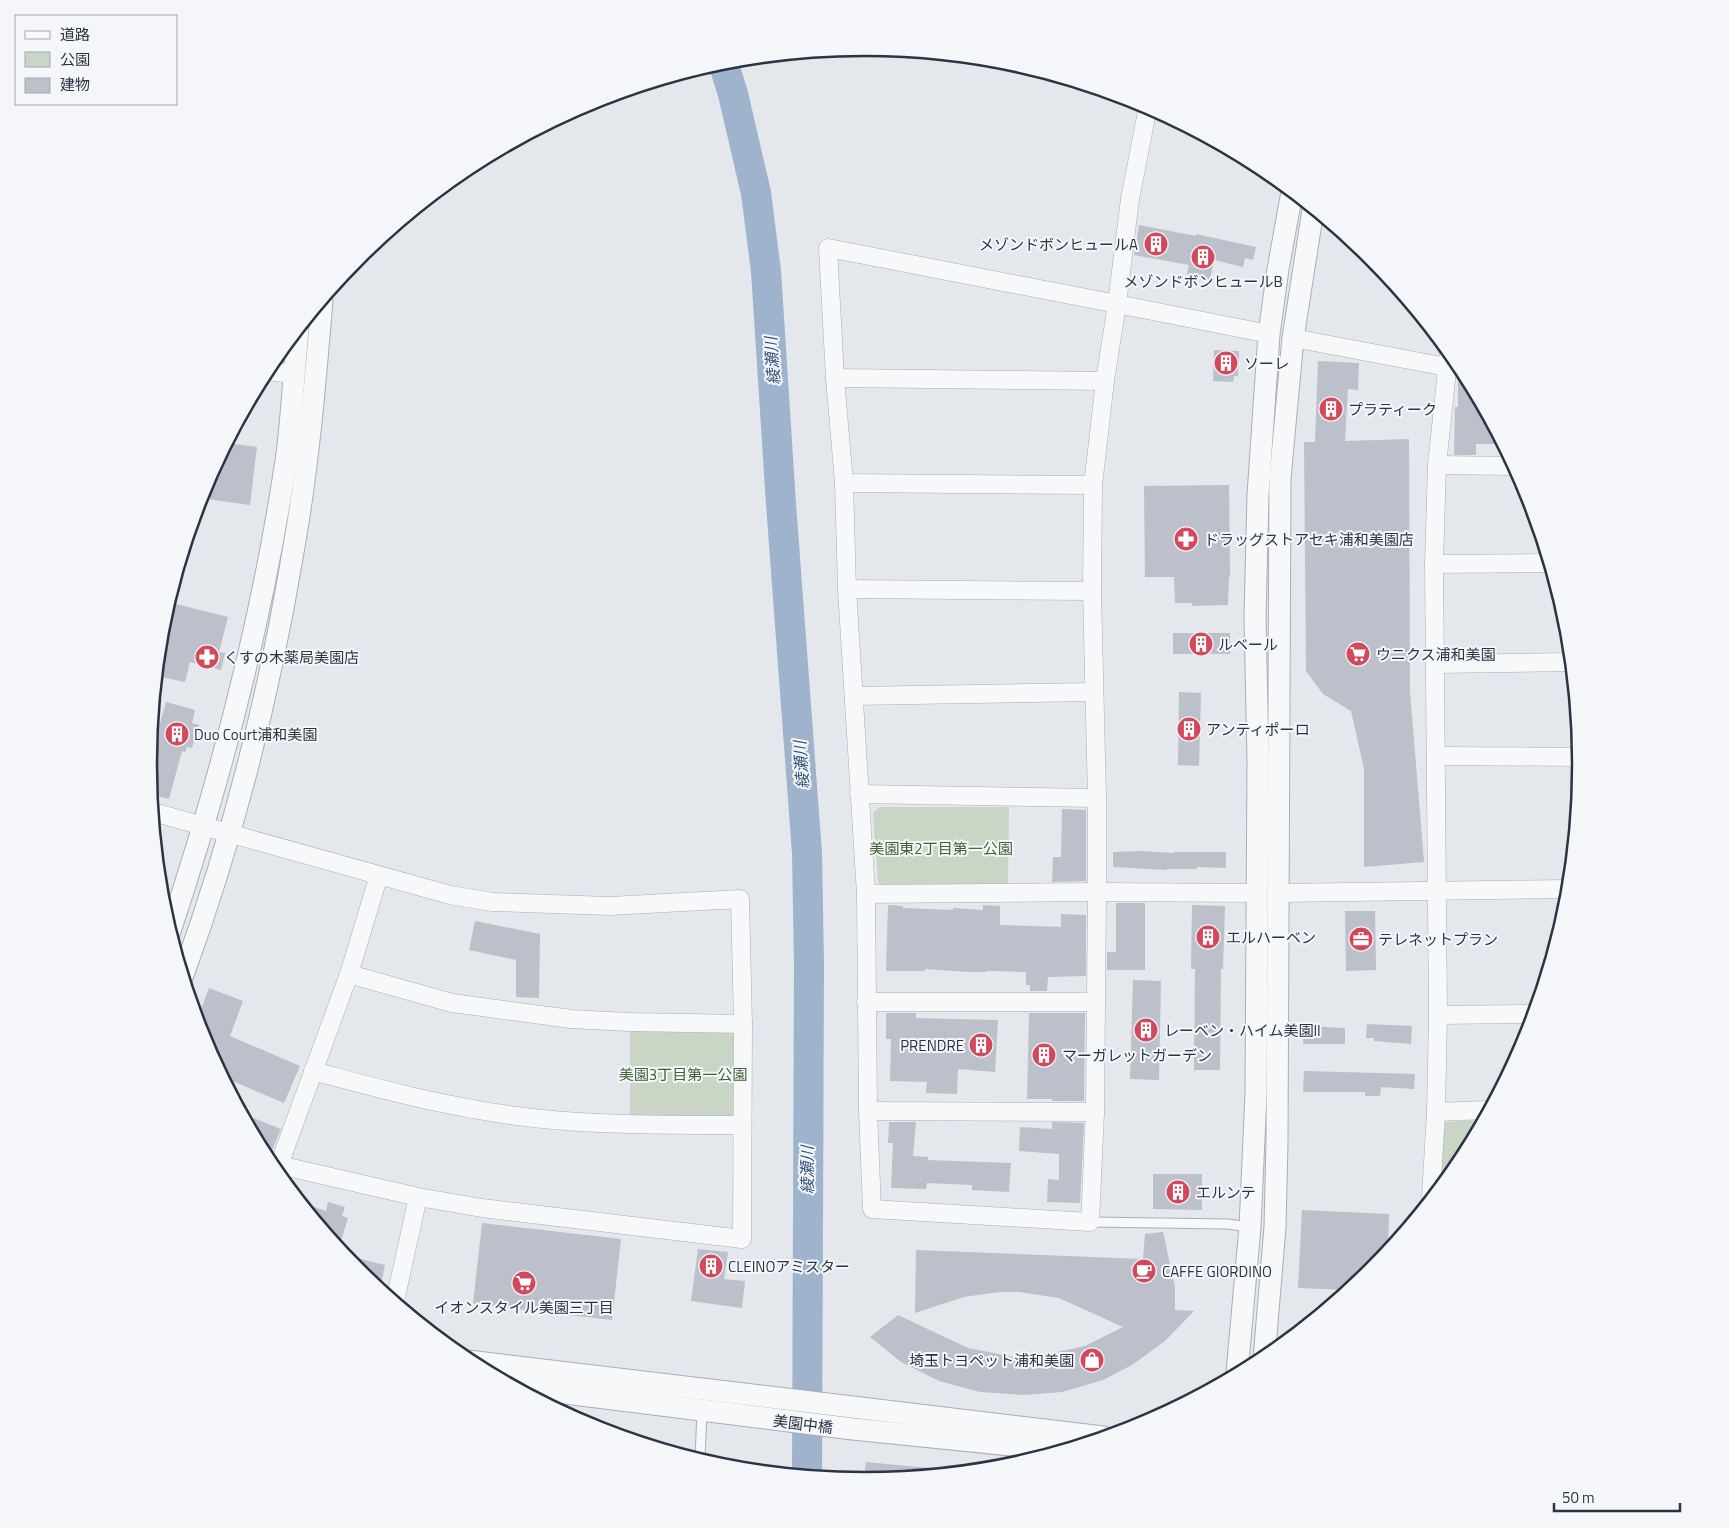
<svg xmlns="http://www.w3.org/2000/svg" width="1729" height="1528" font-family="'Titillium Web','Noto Sans JP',sans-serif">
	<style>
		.green { fill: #c9d6c5 }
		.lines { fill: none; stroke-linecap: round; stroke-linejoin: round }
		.river { stroke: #9fb4cc; stroke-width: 30 }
		.building { fill: #bbc0ca }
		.service-casing { stroke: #a9aeb7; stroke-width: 11 }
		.minor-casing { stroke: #a9aeb7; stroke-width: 19 }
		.tertiary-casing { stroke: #a9aeb7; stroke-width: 23 }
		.service { stroke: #f7f8fa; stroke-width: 9 }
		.minor { stroke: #f7f8fa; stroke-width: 18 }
		.tertiary { stroke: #f7f8fa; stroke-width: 21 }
		.labels { text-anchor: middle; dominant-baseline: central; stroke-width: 4; stroke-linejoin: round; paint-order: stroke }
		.poi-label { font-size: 15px; fill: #2b3445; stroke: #f4f6f9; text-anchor: start }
		.park-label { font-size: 15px; fill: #3f6138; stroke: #f4f6f9 }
		.street-label { font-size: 15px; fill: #2b3445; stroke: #f4f6f9 }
		.water-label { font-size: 16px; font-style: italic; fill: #34527a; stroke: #f4f6f9 }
		.rim { fill: none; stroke: #2b3445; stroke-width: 2.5 }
	</style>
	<rect width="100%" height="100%" fill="#e4e7ec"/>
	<g class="green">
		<polygon points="880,807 1009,807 1008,886 882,888 878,881 873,813"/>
		<polygon points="630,1031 731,1032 736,1037 736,1111 730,1117 630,1117"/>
		<polygon points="1483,1120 1460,1162 1442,1185 1440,1185 1445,1122"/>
	</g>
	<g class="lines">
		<polyline class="river" points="723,62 733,94 756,193 766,271 781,504 807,853 809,964 807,1475"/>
	</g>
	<g class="building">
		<polygon points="1139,225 1196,236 1196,234 1256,247 1253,260 1245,258 1243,267 1214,260 1210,280 1187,274 1189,265 1134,255"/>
		<polygon points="1214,350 1239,351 1238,376 1234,376 1233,382 1213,381"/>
		<polygon points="1318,361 1359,363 1358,390 1348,389 1345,441 1409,439 1410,692 1424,862 1364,867 1364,769 1351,711 1323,694 1306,671 1304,442 1315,442"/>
		<polygon points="1466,376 1502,444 1476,444 1476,455 1454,455 1455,407 1458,407 1458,378"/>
		<polygon points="227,443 257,447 250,505 200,498 203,490"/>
		<polygon points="1229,485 1230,577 1229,577 1228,605 1192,606 1192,603 1175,603 1174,577 1145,577 1144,486"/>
		<polygon points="168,602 228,617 219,652 225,653 221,670 190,662 185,682 157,676 162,624"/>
		<rect x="1173" y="633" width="57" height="21"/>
		<polygon points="1179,692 1201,693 1199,766 1178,765"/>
		<polygon points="166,702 195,710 192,723 199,725 192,748 187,747 185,752 182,751 169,799 151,794 148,764 150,748 153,748"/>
		<polygon points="1062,809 1086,810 1086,881 1052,882 1053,857 1061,857"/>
		<polygon points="1142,851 1174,853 1174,852 1226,852 1226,868 1197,867 1197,869 1167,869 1166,870 1113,867 1113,852"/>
		<polygon points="1116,903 1145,903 1145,970 1107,970 1107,952 1116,952"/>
		<polygon points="888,905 903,906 903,908 953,910 953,908 983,910 983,905 1000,906 1000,925 1061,927 1061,914 1086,915 1086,976 1048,977 1047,991 1030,991 1030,985 1026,985 1026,972 987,971 987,972 969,972 925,969 925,971 886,971"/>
		<polygon points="1192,905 1225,906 1223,969 1221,969 1220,1070 1194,1070 1195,969 1191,969"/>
		<polygon points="1345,911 1375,911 1376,970 1346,971"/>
		<polygon points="475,921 540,934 539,998 516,997 516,960 469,950"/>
		<polygon points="1133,980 1161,981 1159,1080 1130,1079"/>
		<polygon points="209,988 243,1001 230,1036 300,1066 284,1103 223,1077 202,1038 197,1020"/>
		<polygon points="886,1013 916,1013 916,1018 998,1020 995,1072 958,1069 957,1094 926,1093 927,1082 890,1081 891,1039 886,1039"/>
		<polygon points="1029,1013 1085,1013 1084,1101 1052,1101 1052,1099 1027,1099"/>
		<polygon points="1367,1024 1412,1026 1411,1044 1374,1041 1374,1038 1366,1038"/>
		<polygon points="1304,1026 1345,1028 1345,1044 1303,1044"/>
		<polygon points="1304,1071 1415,1074 1414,1089 1381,1087 1380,1096 1365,1096 1365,1092 1303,1092"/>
		<polygon points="243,1114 281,1129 268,1160 267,1160"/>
		<polygon points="889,1122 916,1122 913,1156 928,1157 928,1160 1011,1163 1009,1192 972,1190 972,1185 927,1183 926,1189 891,1188 893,1143 888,1143"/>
		<polygon points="1052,1122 1084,1123 1080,1203 1047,1202 1048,1179 1059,1180 1059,1154 1019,1151 1020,1127 1052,1129"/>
		<polygon points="1153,1174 1202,1174 1202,1210 1153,1209"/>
		<polygon points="328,1202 345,1207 342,1216 348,1218 339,1247 303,1203 326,1211"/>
		<polygon points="1302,1210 1389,1214 1388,1251 1371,1271 1347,1290 1298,1288"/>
		<polygon points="482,1223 621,1239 612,1320 473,1304"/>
		<polygon points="1163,1232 1175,1287 1175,1310 1194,1311 1165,1341 1132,1365 1103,1380 1062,1392 1024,1395 980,1392 939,1381 901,1362 870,1337 898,1315 968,1348 1014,1357 1052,1353 1085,1346 1123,1327 1059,1298 1019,1292 999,1292 964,1297 915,1313 916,1250 1143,1259 1145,1234"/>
		<polygon points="698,1249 728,1252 724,1279 745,1281 742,1308 691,1301"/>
		<polygon points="345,1255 385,1265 380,1289 358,1270"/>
		<polygon points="866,1462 928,1468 928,1474 864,1480"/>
	</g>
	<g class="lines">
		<defs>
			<g id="service">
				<polyline points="1090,1222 1227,1224 1249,1227"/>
				<polyline points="700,1459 702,1411"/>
			</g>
			<g id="minor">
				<polyline points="1148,107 1130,199 1117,304 1269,334"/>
				<polygon points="828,248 1117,304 1105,381 1093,485 1092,591 1097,798 1097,892 1095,1112 1090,1222 872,1209 868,1111 866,894 847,589 844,483 835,378"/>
				<polyline points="1293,338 1447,367 1461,367"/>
				<polyline points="266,371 294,374"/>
				<polyline points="835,378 1105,381"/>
				<polyline points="1437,465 1513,466"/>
				<polyline points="844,483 1093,485"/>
				<polyline points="1434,564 1549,563"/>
				<polyline points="847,589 1092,591"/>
				<polyline points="1436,664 1571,662"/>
				<polyline points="854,696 1093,692"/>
				<polyline points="1436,756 1580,757"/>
				<polyline points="859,794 1097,798"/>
				<polyline points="153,812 450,895 492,902 610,906 740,899 743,1024 742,1239 482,1208 418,1197 279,1165 349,974 379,875"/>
				<polyline points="1279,893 1569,889"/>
				<polyline points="866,894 1097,892 1257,893"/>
				<polyline points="349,974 452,1003 571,1019 629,1022 743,1024"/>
				<polyline points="866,1002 1096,1002"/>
				<polyline points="1438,1015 1534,1014"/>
				<path d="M313,1071C366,1085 419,1100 473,1109C561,1126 652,1125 742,1125"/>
				<polyline points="868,1111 1095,1112"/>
				<polyline points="1436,1112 1488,1110"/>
				<polyline points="1431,1197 1436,1112 1438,1015 1434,564 1437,465 1449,352"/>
				<polyline points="395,1301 418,1197"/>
			</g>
			<g id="tertiary">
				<path d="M170,931C222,775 263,617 287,454C292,413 294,372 298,330"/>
				<path d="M183,975C233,838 269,696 293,552C308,469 315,385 322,301"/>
				<polyline points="1264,1359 1275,1227 1277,1142 1280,478 1293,338 1313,210"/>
				<polyline points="468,1361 1103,1437"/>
				<polyline points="1237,1373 1250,1227 1256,1094 1258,759 1255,618 1258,495 1269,334 1278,269 1292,192"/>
				<polyline points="517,1387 853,1429 1059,1450"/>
			</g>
		</defs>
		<use href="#service" class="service-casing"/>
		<use href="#minor" class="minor-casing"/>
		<use href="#tertiary" class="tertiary-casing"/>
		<use href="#service" class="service"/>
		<use href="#minor" class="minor"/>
		<use href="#tertiary" class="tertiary"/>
	</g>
	<defs>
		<symbol id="building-disc" viewBox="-11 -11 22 22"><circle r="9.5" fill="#d1495b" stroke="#f4f6f9"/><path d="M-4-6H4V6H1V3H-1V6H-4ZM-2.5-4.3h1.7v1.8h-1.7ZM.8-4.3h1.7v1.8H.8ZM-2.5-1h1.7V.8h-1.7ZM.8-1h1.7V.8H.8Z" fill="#fff"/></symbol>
		<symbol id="pharmacy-disc" viewBox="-11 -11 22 22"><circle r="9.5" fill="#d1495b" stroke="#f4f6f9"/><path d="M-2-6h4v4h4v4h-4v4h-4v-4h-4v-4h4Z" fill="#fff"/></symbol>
		<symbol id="supermarket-disc" viewBox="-11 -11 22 22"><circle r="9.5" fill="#d1495b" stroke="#f4f6f9"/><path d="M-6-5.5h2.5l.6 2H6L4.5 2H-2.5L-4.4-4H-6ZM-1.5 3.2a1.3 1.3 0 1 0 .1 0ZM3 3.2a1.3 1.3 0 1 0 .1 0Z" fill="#fff"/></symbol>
		<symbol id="office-disc" viewBox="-11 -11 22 22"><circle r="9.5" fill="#d1495b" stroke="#f4f6f9"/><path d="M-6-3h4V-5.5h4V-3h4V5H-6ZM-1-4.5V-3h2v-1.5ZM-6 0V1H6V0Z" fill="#fff"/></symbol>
		<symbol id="cafe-disc" viewBox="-11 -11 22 22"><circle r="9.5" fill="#d1495b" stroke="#f4f6f9"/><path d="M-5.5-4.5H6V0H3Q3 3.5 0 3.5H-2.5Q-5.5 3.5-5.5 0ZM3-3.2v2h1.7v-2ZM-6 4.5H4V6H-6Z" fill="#fff"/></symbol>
		<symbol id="shop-disc" viewBox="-11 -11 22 22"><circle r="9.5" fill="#d1495b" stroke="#f4f6f9"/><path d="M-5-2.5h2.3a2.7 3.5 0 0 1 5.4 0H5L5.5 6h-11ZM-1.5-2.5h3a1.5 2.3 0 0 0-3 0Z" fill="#fff"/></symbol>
	</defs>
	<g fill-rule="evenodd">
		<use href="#building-disc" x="1142" y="230" width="28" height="28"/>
		<use href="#building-disc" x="1189" y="243" width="28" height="28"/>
		<use href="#building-disc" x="1212" y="349" width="28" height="28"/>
		<use href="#building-disc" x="1317" y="395" width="28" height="28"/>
		<use href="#pharmacy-disc" x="1172" y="525" width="28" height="28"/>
		<use href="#building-disc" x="1187" y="630" width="28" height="28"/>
		<use href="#supermarket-disc" x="1344" y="640" width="28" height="28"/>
		<use href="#pharmacy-disc" x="193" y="643" width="28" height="28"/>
		<use href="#building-disc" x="1175" y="715" width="28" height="28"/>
		<use href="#building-disc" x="163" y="720" width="28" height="28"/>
		<use href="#building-disc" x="1194" y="923" width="28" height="28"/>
		<use href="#office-disc" x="1347" y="925" width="28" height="28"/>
		<use href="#building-disc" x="1132" y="1016" width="28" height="28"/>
		<use href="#building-disc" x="967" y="1031" width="28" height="28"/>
		<use href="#building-disc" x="1030" y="1041" width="28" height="28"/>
		<use href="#building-disc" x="1164" y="1178" width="28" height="28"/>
		<use href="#building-disc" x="697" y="1252" width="28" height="28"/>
		<use href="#cafe-disc" x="1130" y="1257" width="28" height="28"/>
		<use href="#supermarket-disc" x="510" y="1269" width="28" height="28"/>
		<use href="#shop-disc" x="1078" y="1346" width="28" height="28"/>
	</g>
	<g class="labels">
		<g class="poi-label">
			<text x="1138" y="244" text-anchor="end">メゾンドボンヒュールA</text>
			<text x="1203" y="281" text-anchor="middle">メゾンドボンヒュールB</text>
			<text x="1244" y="363">ソーレ</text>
			<text x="1348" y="409">プラティーク</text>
			<text x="1204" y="539">ドラッグストアセキ浦和美園店</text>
			<text x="1218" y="644">ルベール</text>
			<text x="1376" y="654">ウニクス浦和美園</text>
			<text x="224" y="657">くすの木薬局美園店</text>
			<text x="1206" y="729">アンティポーロ</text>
			<text x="194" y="734">Duo Court浦和美園</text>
			<text x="1226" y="937">エルハーベン</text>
			<text x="1378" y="939">テレネットプラン</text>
			<text x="1164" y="1030">レーベン・ハイム美園II</text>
			<text x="964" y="1045" text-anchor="end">PRENDRE</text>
			<text x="1062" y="1055">マーガレットガーデン</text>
			<text x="1196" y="1192">エルンテ</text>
			<text x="728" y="1266">CLEINOアミスター</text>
			<text x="1162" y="1271">CAFFE GIORDINO</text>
			<text x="524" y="1307" text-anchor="middle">イオンスタイル美園三丁目</text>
			<text x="1074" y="1360" text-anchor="end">埼玉トヨペット浦和美園</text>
		</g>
		<g class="park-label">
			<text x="941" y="848">美園東2丁目第一公園</text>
			<text x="683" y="1074">美園3丁目第一公園</text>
		</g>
		<g class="street-label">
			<text transform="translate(803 1424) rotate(7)">美園中橋</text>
		</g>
		<g class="water-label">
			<text transform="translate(772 361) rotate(-94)">綾瀬川</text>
			<text transform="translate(801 765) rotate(-94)">綾瀬川</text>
			<text transform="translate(807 1170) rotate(-90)">綾瀬川</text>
		</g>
	</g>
	<path d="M0 0H1729V1528H0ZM864 56H865A707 707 0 0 1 1572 763V765A707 707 0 0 1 865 1472H864A707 707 0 0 1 157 765V763A707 707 0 0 1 864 56Z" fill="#f4f6f9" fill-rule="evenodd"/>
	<path class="rim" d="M864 56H865A707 707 0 0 1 1572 763V765A707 707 0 0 1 865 1472H864A707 707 0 0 1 157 765V763A707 707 0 0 1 864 56Z"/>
	<rect x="15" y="15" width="162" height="90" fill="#f4f6f9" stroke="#a4a8b1"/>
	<rect x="25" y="31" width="25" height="8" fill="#f7f8fa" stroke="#a4a8b1"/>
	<text x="60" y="40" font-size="15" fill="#2b3445">道路</text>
	<rect x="25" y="52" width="25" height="15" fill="#c9d6c5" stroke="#a4a8b1"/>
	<text x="60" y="65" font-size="15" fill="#2b3445">公園</text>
	<rect x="25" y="78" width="25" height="15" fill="#bbc0ca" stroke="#a4a8b1"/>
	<text x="60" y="90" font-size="15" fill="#2b3445">建物</text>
	<path d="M1554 1503v8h126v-8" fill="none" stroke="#2b3445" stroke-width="2.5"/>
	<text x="1562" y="1503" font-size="15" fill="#2b3445" stroke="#f4f6f9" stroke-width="4" paint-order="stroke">50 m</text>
</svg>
